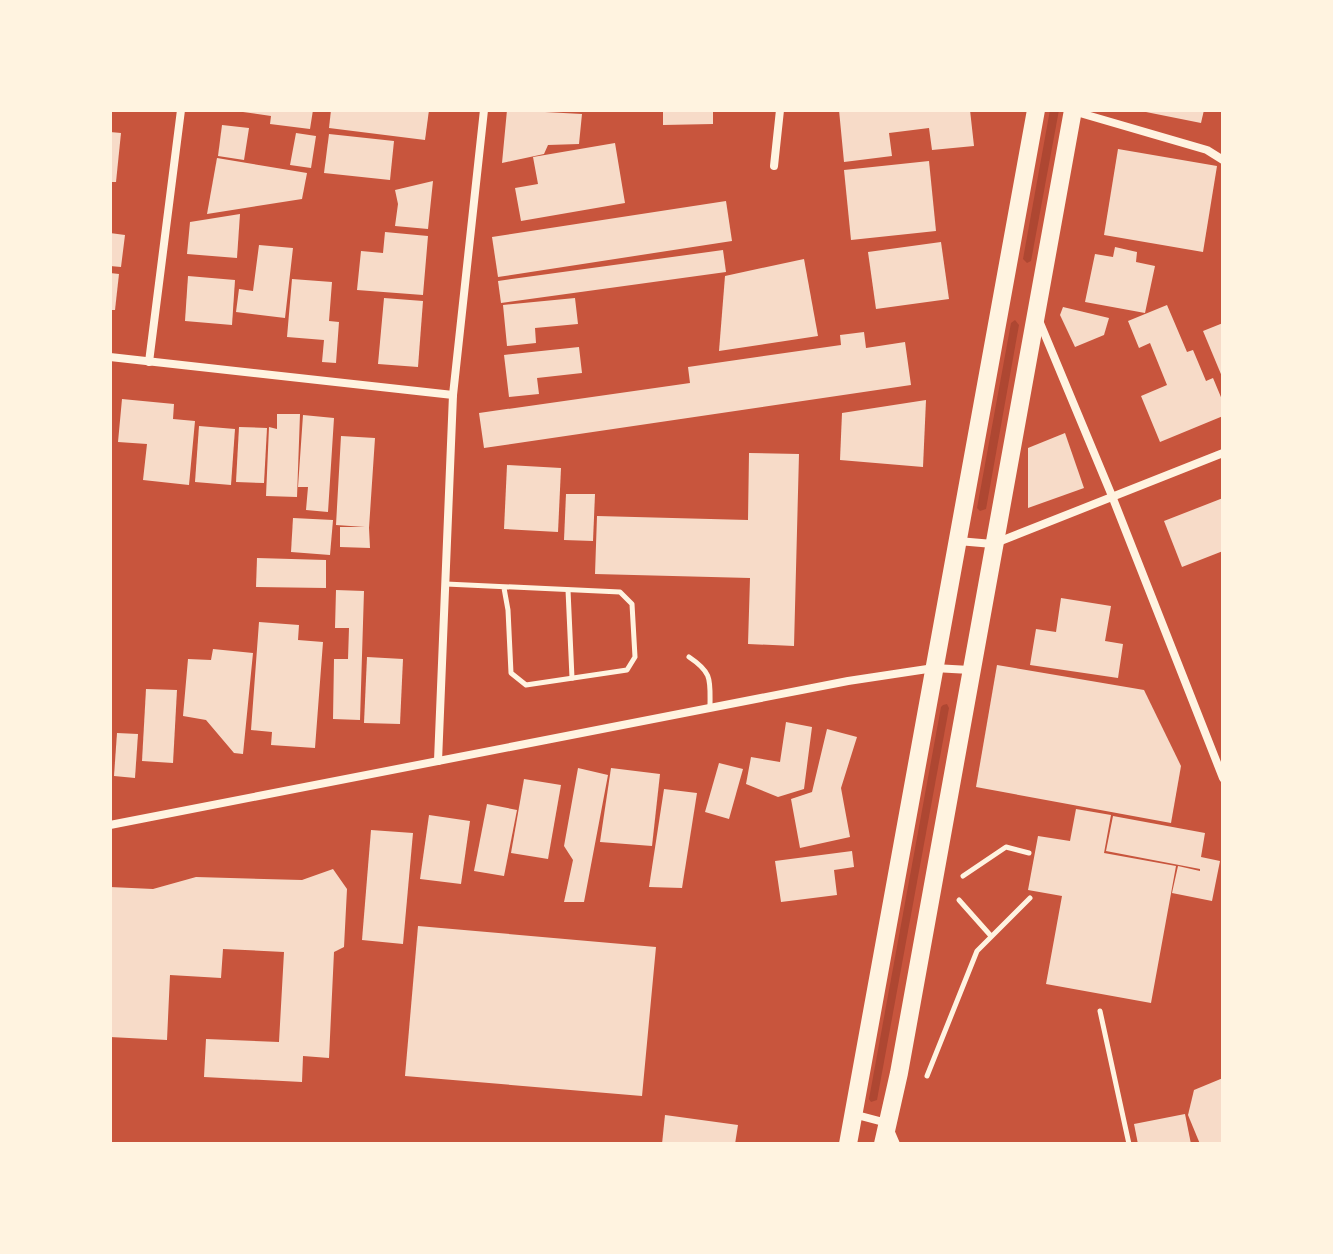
<svg xmlns="http://www.w3.org/2000/svg" width="1333" height="1254" font-family="'DejaVu Sans',sans-serif">
	<style>
		.green { fill: #ae4732 }
		.building { fill: #f7dbc8 }
		.lines { fill: none; stroke-linecap: round; stroke-linejoin: round }
		.path { stroke: #fff3e0; stroke-width: 5 }
		.service { stroke: #fff3e0; stroke-width: 5 }
		.minor { stroke: #fff3e0; stroke-width: 8 }
		.primary { stroke: #fff3e0; stroke-width: 18 }
	</style>
	<rect width="100%" height="100%" fill="#c8553d"/>
	<g class="green">
		<polygon points="1050,110 1059,110 1031,261 1027,263 1023,259"/>
		<polygon points="1015,320 1019,325 986,509 980,511 977,508 1011,323"/>
		<polygon points="947,704 949,708 877,1100 871,1102 869,1099 941,707 943,705"/>
	</g>
	<g class="building">
		<polygon points="243,110 313,110 310,129 270,124 271,116 243,112"/>
		<polygon points="331,110 429,110 425,140 329,128"/>
		<polygon points="507,110 582,114 579,144 548,145 544,154 502,163"/>
		<polygon points="663,110 713,110 713,124 663,125"/>
		<polygon points="839,110 970,110 974,146 932,150 929,128 889,133 892,156 844,162"/>
		<polygon points="1142,110 1204,110 1201,123 1141,111"/>
		<polygon points="222,125 249,128 244,160 218,156"/>
		<polygon points="110,132 121,133 116,182 110,182"/>
		<polygon points="296,133 316,136 311,168 290,165"/>
		<polygon points="329,134 394,141 390,180 324,173"/>
		<polygon points="615,143 625,203 521,221 515,188 538,184 533,157"/>
		<polygon points="1118,149 1217,166 1203,252 1104,235"/>
		<polygon points="217,158 307,173 302,199 207,214"/>
		<polygon points="929,161 936,231 851,240 844,170"/>
		<polygon points="433,181 428,229 395,226 398,204 395,190"/>
		<polygon points="726,201 732,241 498,277 492,237"/>
		<polygon points="240,214 237,258 187,254 190,222"/>
		<polygon points="385,232 428,236 423,295 357,290 361,251 383,253"/>
		<polygon points="110,233 125,235 121,267 110,266"/>
		<polygon points="941,242 949,299 876,309 868,252"/>
		<polygon points="259,245 293,248 285,318 236,312 239,289 253,291"/>
		<polygon points="1115,247 1137,252 1136,262 1155,266 1145,313 1085,302 1095,254 1113,257"/>
		<polygon points="723,250 726,272 501,303 498,281"/>
		<polygon points="804,259 818,336 719,351 725,276"/>
		<polygon points="110,273 119,274 115,310 110,310"/>
		<polygon points="188,276 235,280 232,325 185,321"/>
		<polygon points="292,279 332,282 329,321 339,322 336,363 322,362 324,340 287,337"/>
		<polygon points="384,298 423,301 418,367 378,364"/>
		<polygon points="575,298 578,324 535,328 536,343 507,346 503,305"/>
		<polygon points="1167,305 1187,352 1193,350 1206,381 1213,378 1223,402 1223,416 1160,442 1141,396 1167,385 1150,343 1139,348 1128,321"/>
		<polygon points="1063,307 1109,318 1104,335 1075,347 1060,315"/>
		<polygon points="1223,323 1223,379 1203,331"/>
		<polygon points="864,332 866,348 905,342 911,385 484,448 479,413 690,383 688,367 841,345 840,335"/>
		<polygon points="579,347 582,373 537,378 539,394 509,397 504,355"/>
		<polygon points="122,399 174,404 173,419 195,421 189,485 143,480 147,444 118,442"/>
		<polygon points="926,400 923,467 840,460 842,413"/>
		<polygon points="277,414 300,414 297,497 266,496 269,427 277,429"/>
		<polygon points="303,415 334,418 328,512 306,510 308,487 298,487"/>
		<polygon points="199,426 235,429 231,485 195,482"/>
		<polygon points="239,427 267,428 264,483 236,482"/>
		<polygon points="1065,433 1084,488 1028,508 1028,448"/>
		<polygon points="341,436 375,438 369,528 370,548 340,547 340,527 365,527 336,525"/>
		<polygon points="749,453 799,454 794,646 748,644 750,578 595,574 597,516 748,520"/>
		<polygon points="507,465 561,468 558,532 504,529"/>
		<polygon points="566,494 595,494 593,541 564,540"/>
		<polygon points="1223,498 1223,551 1182,567 1164,521"/>
		<polygon points="293,518 333,520 330,555 291,552"/>
		<polygon points="257,558 326,560 326,588 256,587"/>
		<polygon points="336,590 364,591 360,720 333,719 334,659 348,659 349,628 335,628"/>
		<polygon points="1061,598 1111,606 1105,641 1123,644 1118,678 1030,665 1036,629 1056,632"/>
		<polygon points="259,622 299,625 298,640 323,642 315,748 271,745 272,732 251,730"/>
		<polygon points="213,649 253,653 243,754 234,753 206,720 183,716 188,659 211,660"/>
		<polygon points="367,657 403,659 400,724 364,723"/>
		<polygon points="997,665 1144,690 1181,766 1171,823 976,787"/>
		<polygon points="146,689 177,690 173,763 142,761"/>
		<polygon points="786,722 812,727 804,789 778,797 746,784 751,757 780,762"/>
		<polygon points="827,729 857,737 841,788 850,837 800,848 791,799 812,792"/>
		<polygon points="117,733 138,734 135,778 114,776"/>
		<polygon points="719,763 743,769 729,819 705,812"/>
		<polygon points="578,768 608,775 584,902 564,902 573,860 564,846"/>
		<polygon points="611,768 660,774 652,846 600,842"/>
		<polygon points="524,779 561,785 548,859 511,853"/>
		<polygon points="664,789 697,793 682,888 649,887"/>
		<polygon points="487,804 517,810 504,876 474,871"/>
		<polygon points="1076,809 1111,815 1104,853 1176,866 1151,1003 1046,984 1062,896 1028,890 1038,836 1070,841"/>
		<polygon points="429,815 470,821 461,884 420,879"/>
		<polygon points="1113,816 1205,833 1201,857 1220,861 1212,901 1172,893 1178,866 1200,871 1200,869 1106,851"/>
		<polygon points="371,830 413,833 403,944 362,940"/>
		<polygon points="852,851 854,867 834,870 837,895 781,902 775,861"/>
		<polygon points="333,869 347,889 344,947 334,952 329,1058 303,1056 302,1082 204,1077 206,1039 279,1042 284,952 223,949 221,978 170,975 167,1040 110,1037 110,887 153,889 196,877 302,880"/>
		<polygon points="418,926 656,947 642,1096 405,1076"/>
		<polygon points="1223,1078 1223,1144 1200,1144 1188,1115 1194,1090"/>
		<polygon points="1185,1114 1191,1144 1138,1144 1134,1124"/>
		<polygon points="665,1115 738,1125 735,1144 662,1144"/>
	</g>
	<g class="lines">
		<g class="path">
			<polyline points="963,876 1006,847 1029,853"/>
			<polyline points="959,900 991,936"/>
			<polyline points="1100,1011 1129,1144"/>
			<polyline points="927,1076 977,951 1030,898"/>
		</g>
		<g class="service">
			<polyline points="446,584 620,592 632,604 635,657 627,670 526,685 511,673 508,610 504,588"/>
			<polyline points="568,590 572,678"/>
			<path d="M689,657C713,673 710,680 710,707"/>
		</g>
		<g class="minor">
			<polyline points="1073,111 1207,150 1223,160"/>
			<polyline points="774,166 780,110"/>
			<polyline points="1040,323 1112,496 1223,778"/>
			<polyline points="110,357 453,395"/>
			<polyline points="149,362 181,110"/>
			<polyline points="958,541 993,544 1223,453"/>
			<polyline points="438,761 453,395 484,110"/>
			<polyline points="110,825 848,681 934,668 970,670"/>
			<polyline points="853,1114 887,1123 896,1144"/>
		</g>
		<g class="primary">
			<polyline points="848,1144 1036,110"/>
			<polyline points="883,1144 899,1073 1073,110"/>
		</g>
	</g>
	<rect width="1333" height="1254" fill="none" stroke="#fff3e0" stroke-width="224"/>
</svg>
